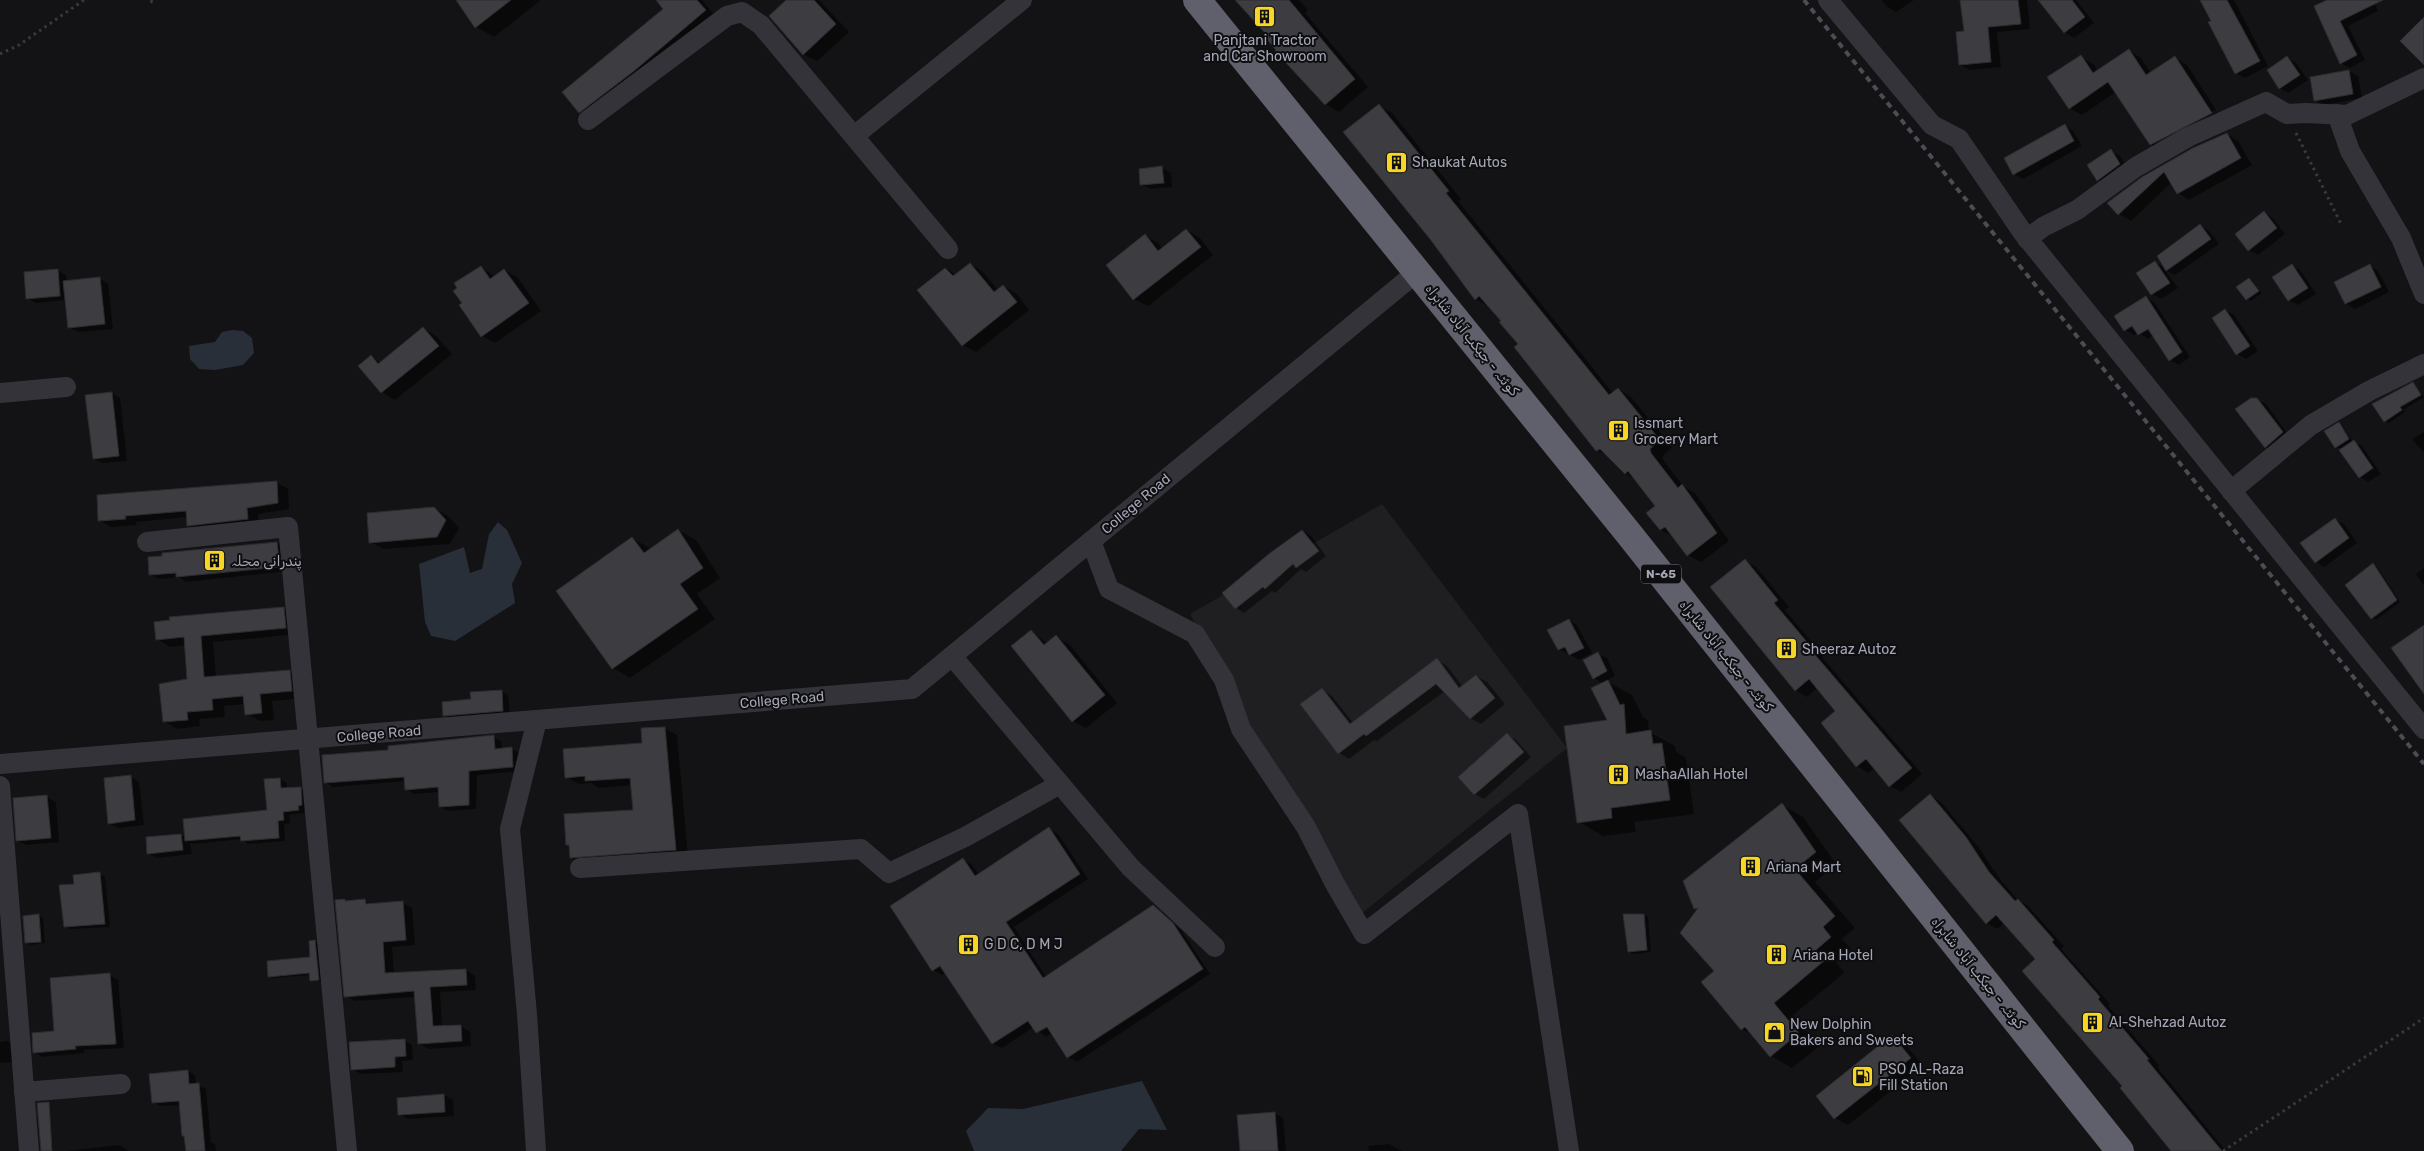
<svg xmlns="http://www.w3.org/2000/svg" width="2424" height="1151" font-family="Rubik,'Noto Naskh Arabic',sans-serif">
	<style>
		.built { fill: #1f1e21 }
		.water { fill: #282f38 }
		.shadow { fill: #0007 }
		.building { fill: #3c3c41; stroke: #2d2c30 }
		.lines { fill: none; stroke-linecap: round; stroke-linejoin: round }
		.path { stroke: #393a40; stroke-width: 3; stroke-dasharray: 2.5 4; stroke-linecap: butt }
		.minor { stroke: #333339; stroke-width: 20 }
		.highway { stroke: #5f606b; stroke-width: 28 }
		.rail { stroke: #4c4d54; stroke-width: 4; stroke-dasharray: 6 5; stroke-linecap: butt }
		.labels { text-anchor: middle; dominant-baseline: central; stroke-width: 4; stroke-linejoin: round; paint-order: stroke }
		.shield { fill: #0e0d0f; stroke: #767883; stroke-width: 1 }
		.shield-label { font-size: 12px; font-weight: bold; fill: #a3a6b5 }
		.poi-label { font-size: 14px; fill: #a3a6b5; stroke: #0e0d0f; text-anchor: start }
		.street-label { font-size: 14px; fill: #a3a6b5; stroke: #0e0d0f }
	</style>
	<rect width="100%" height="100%" fill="#131214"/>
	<polygon class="built" points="1382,504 1567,748 1356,918 1190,614"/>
	<g class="water">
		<polygon points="232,330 243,331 252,338 254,353 243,365 215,370 199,369 190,359 189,346 215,342 222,332"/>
		<polygon points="498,522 507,530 522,563 512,584 515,603 455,641 431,636 425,622 419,564 464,547 470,573 482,569 489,534"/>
		<polygon points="1142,1081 1167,1130 1139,1129 1121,1151 974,1151 966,1131 988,1108 1023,1109"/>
	</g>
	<g class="shadow">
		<polygon points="458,0 541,0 494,37 476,27"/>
		<polygon points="668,0 702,0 717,18 592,119 580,112 664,9"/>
		<polygon points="788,0 819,0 849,32 817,61 803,54"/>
		<polygon points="1237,0 1299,0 1308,10 1305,13 1368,87 1339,112 1326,104 1287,63 1266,33"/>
		<polygon points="1882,0 1914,0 1896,12 1886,6"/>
		<polygon points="1962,0 2027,0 2030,29 1997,32 2001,67 1970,70 1960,65 1966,32"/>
		<polygon points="2040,0 2076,0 2094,23 2074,38 2065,32"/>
		<polygon points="2202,0 2234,0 2268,66 2245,78 2236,73 2209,23 2212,21"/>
		<polygon points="2330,0 2373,0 2378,11 2348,26 2365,60 2349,68 2341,63 2327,35 2329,34"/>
		<polygon points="2129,51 2141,58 2151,73 2175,58 2187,65 2216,110 2154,142 2154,144 2217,112 2223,120 2163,152 2150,144 2116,92 2082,115 2069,108 2081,57 2093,64 2098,71"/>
		<polygon points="2287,58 2296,63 2308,80 2288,93 2280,88"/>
		<polygon points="2349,71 2358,76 2362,98 2323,105 2315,100"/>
		<polygon points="1379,106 1392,113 1461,199 1458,201 1613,393 1618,389 1631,397 1672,447 1662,457 1664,461 1683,486 1695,493 1729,541 1701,562 1688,555 1674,537 1661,530 1648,513 1657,506 1635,479 1625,473 1611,458 1597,450 1516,347 1520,344 1503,321 1488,306 1476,299"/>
		<polygon points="2065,126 2073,131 2082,146 2023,179 2014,174"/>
		<polygon points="2227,134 2238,141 2252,165 2189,200 2178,193 2172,182 2131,221 2119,214 2109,203"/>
		<polygon points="2111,151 2120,156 2128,169 2106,185 2098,180"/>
		<polygon points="1162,168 1171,173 1172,187 1150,189 1141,184"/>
		<polygon points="2264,213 2273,218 2285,234 2258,255 2249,250"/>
		<polygon points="2201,226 2209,231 2219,244 2175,275 2164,269 2178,288 2161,299 2152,294 2138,274 2155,262 2166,269"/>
		<polygon points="1187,230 1200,238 1213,255 1148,306 1134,299 1145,236 1158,243 1163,249"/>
		<polygon points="970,264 983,272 998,290 1003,286 1017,294 1029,310 976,352 962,345 946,269 956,275"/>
		<polygon points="2292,266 2300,270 2316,294 2298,305 2289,300 2274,277"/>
		<polygon points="2370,266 2378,271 2389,292 2355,309 2346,304 2335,282"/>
		<polygon points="481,267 495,277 504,270 518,278 541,311 495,343 482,336 463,304"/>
		<polygon points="57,270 66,275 67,282 100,279 108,284 113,329 78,332 69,327 67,300 36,303 27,298"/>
		<polygon points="2249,279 2262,293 2251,301 2247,299"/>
		<polygon points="2146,297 2154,302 2190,357 2179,365 2170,360 2153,335 2148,339 2138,332 2134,335 2125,330"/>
		<polygon points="2225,310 2234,315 2258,351 2246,359 2237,354"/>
		<polygon points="423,328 436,336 452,354 395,400 382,392 360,366 371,357 381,363"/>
		<polygon points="2413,384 2424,397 2403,410 2405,412 2389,423 2385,421"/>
		<polygon points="112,393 120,398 127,461 102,463 94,458"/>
		<polygon points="2257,399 2266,404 2291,438 2274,452 2265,447"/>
		<polygon points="2339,424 2353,442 2362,446 2381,474 2368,482 2360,477 2340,448 2335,447"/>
		<polygon points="2424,432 2424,451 2423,452 2412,439"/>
		<polygon points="276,482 288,489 289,509 258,514 259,525 200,532 188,525 188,517 136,522 137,525 111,527 99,520"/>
		<polygon points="434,508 448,516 459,528 450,544 384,549 370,542"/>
		<polygon points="2335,519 2344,524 2357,543 2324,567 2316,562"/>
		<polygon points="678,530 696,540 720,578 697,594 715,619 630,678 613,668 632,538 651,549"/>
		<polygon points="1303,531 1311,536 1326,556 1306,572 1301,569 1275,593 1272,591 1244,613 1236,608"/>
		<polygon points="277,543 286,548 288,571 186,582 179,577 159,579 150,574 164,557 163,554"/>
		<polygon points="1745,561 1756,567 1789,607 1785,610 1823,656 1822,657 1922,774 1901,792 1890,786 1875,768 1868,773 1857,766 1837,711 1817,688 1807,697 1796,690"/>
		<polygon points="2373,565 2377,567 2400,602 2376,620 2372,618"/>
		<polygon points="2424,568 2424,585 2416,574"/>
		<polygon points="283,608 296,616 298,634 213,642 216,677 289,671 302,678 304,698 272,701 274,720 260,721 247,714 245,704 224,706 225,717 199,719 200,726 177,729 164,721 189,680 186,645 170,647 157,639"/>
		<polygon points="1569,620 1577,625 1592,653 1579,660 1559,649"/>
		<polygon points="1031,632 1048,644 1056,637 1069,644 1117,703 1086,728 1073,721"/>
		<polygon points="1598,654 1607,658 1615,676 1606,681 1632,695 1643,717 1648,720 1649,732 1675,746 1676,752 1686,758 1694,814 1634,822 1636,832 1603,836 1579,822 1609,721 1604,684 1594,678"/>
		<polygon points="1437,660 1447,666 1463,687 1476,676 1487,682 1505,704 1481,724 1470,718 1445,691 1377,741 1374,740 1349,759 1339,753 1322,690 1332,696 1353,723"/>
		<polygon points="502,691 508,695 510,714 451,719 445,715 472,700"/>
		<polygon points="664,728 677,735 688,856 583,865 571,858 570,846 568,845 635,811 632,785 599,788 591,783 579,784 566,777 644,744"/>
		<polygon points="1507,735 1516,740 1531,757 1484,799 1475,794 1460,777"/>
		<polygon points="493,737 501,741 502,749 512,749 520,753 520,771 477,775 476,809 448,811 440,807 439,792 414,794 407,789 406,781 333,787 325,782 389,751"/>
		<polygon points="131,777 139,782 144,825 118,828 109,823"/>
		<polygon points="280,779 287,783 287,789 300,788 307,792 308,809 304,809 305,813 289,815 290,823 284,824 285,841 248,844 242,839 193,844 190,843 192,854 157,858 148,853 181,835 186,838 268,811 265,780"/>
		<polygon points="1930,796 1941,802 1977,845 2000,879 2018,900 2028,906 2064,946 2061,949 2110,1004 2108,1006 2159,1065 2157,1067 2226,1151 2172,1151 2124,1086 2037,959 2005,922 1997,929 1987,923"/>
		<polygon points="47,797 56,802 59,842 26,845 17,840"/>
		<polygon points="1782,805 1803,817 1836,864 1815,882 1855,928 1842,939 1851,949 1836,962 1844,973 1793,1015 1819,1046 1792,1068 1771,1056 1753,1035 1742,1029 1716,972 1698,910 1695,908"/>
		<polygon points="1049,829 1058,834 1088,879 1014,927 1046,977 1153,906 1181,930 1210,974 1077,1062 1068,1057 1052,1033 1046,1037 1034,1027 1002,1048 993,1044 946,972 942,975 933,970 963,860 971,864 979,875"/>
		<polygon points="99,874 105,877 110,927 70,929 65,926 75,885"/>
		<polygon points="337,901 365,901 372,905 403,903 412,908 415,945 392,947 394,974 466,970 475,976 476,990 440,992 442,1027 460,1026 470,1032 471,1046 429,1049 419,1044 415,997 355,1001 346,996"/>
		<polygon points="39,915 43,918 45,943 30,945 26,942"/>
		<polygon points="1644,915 1648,917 1651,952 1633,954 1630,952"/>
		<polygon points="315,941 319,944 322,982 311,980 311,975 273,978 269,976 312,958"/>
		<polygon points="109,975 118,980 124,1048 84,1050 84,1053 43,1057 34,1052"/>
		<polygon points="1892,1037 1905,1044 1923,1066 1848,1125 1835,1118"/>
		<polygon points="404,1040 412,1045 413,1060 402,1061 403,1072 361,1074 352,1069"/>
		<polygon points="7,1041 11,1043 13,1062 0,1063 0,1042"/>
		<polygon points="188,1071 195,1075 196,1085 206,1089 211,1142 215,1144 216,1151 186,1151 181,1105 160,1106 153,1102"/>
		<polygon points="444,1095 453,1100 454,1116 408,1119 400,1114"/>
		<polygon points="1274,1113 1283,1118 1286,1151 1242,1151"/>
		<polygon points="1389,1144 1402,1151 1369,1151 1368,1146"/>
		<polygon points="120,1145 129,1151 67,1151"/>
	</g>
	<g class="building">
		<polygon points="456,0 511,0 475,28"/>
		<polygon points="656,0 697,0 706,10 634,71 579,113 562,92 663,9"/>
		<polygon points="786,0 814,0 836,24 803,55 769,16"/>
		<polygon points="1235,0 1289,0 1355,79 1325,105 1275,51 1276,50 1263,35 1265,33"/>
		<polygon points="1960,0 2018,0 2021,24 1988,27 1991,62 1959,65 1956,32 1964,31"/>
		<polygon points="2038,0 2072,0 2085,17 2064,33"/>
		<polygon points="2200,0 2227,0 2260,61 2235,74 2208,22 2211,21"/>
		<polygon points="2327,0 2383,0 2340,21 2357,55 2340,64 2314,6"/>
		<polygon points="2424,17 2424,65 2400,41"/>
		<polygon points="2129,49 2146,75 2175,56 2212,113 2150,145 2108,82 2069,109 2047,77 2081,55 2093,73"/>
		<polygon points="2287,56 2300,75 2279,89 2267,70"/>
		<polygon points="2349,70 2353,94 2314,101 2310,77"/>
		<polygon points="1379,104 1449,191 1446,193 1609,395 1618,388 1660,440 1650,449 1651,453 1678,488 1682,484 1717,533 1687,556 1665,527 1660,530 1646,513 1655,506 1628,471 1625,474 1600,449 1596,451 1514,347 1518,344 1499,322 1501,321 1479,296 1475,300 1430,239 1343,132"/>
		<polygon points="2065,124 2074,141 2013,175 2004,158"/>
		<polygon points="2227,133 2241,158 2177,194 2164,172 2118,215 2107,203 2142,177 2193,148"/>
		<polygon points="2111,149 2120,164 2097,181 2087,165"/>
		<polygon points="1162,166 1164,183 1140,185 1139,169"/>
		<polygon points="2264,211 2277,228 2248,251 2235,234"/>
		<polygon points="2200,224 2211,239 2166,271 2157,256"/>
		<polygon points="1186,229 1201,247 1133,300 1106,265 1145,234 1158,251"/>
		<polygon points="2155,261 2170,283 2151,295 2136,273"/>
		<polygon points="970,263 994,292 1003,285 1017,302 962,346 917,290 945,268 953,276"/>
		<polygon points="2292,264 2308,288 2288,301 2272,277"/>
		<polygon points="2370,264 2381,287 2345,304 2334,282"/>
		<polygon points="481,266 490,279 504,269 529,303 481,337 459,305 462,303 453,291 457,288 454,283"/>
		<polygon points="58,269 60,296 26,299 24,272"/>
		<polygon points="100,277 105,324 68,328 63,281"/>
		<polygon points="2249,278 2259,291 2246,300 2236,287"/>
		<polygon points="2146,296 2182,352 2169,361 2148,329 2138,335 2132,326 2124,331 2114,316"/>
		<polygon points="2225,309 2250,346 2236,355 2212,318"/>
		<polygon points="423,327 439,346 381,393 358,366 371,355 378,364"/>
		<polygon points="2413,382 2421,395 2400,407 2402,410 2384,422 2372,404"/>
		<polygon points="112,392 119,456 93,459 85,395"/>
		<polygon points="2251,398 2257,398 2283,432 2265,448 2235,409"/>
		<polygon points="2339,422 2349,439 2335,448 2324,431"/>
		<polygon points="2354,440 2373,468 2359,478 2339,450"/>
		<polygon points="277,481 278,503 247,508 248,519 187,526 186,511 125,516 126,519 98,521 97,495"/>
		<polygon points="434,507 446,520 437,537 369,543 367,513"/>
		<polygon points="2335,518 2349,538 2315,563 2300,543"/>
		<polygon points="678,529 703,568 680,584 698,609 612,669 556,591 632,537 644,553"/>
		<polygon points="1302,530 1319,551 1296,568 1293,564 1265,589 1263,587 1235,609 1222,593 1270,553"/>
		<polygon points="277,542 280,567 176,577 176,573 149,575 148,557 162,556 162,553"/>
		<polygon points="1745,559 1778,600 1774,603 1813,649 1811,650 1912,768 1889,787 1866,759 1856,767 1821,723 1835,711 1809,679 1795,691 1710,587"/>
		<polygon points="2373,563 2397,600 2371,619 2345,585"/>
		<polygon points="284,607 286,628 201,636 204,677 290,670 292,691 260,694 262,713 245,715 243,696 212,699 213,710 187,712 188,720 163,722 159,684 187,679 184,637 156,640 154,622 170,620 169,617"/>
		<polygon points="1569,619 1584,648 1569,655 1565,647 1558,650 1547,630"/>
		<polygon points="2424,625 2424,694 2391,648"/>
		<polygon points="1031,630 1044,645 1056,635 1105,695 1072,722 1011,646"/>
		<polygon points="1598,652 1607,671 1593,679 1583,660"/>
		<polygon points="1437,658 1459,688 1476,675 1495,698 1470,719 1436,684 1366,736 1364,734 1338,754 1300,704 1322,688 1350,724"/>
		<polygon points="1608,680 1620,705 1624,704 1626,734 1651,730 1653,744 1662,743 1670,800 1611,808 1612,818 1577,823 1564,726 1607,720 1591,688"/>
		<polygon points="502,690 503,711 443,716 442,702 471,699 470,692"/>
		<polygon points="665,727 676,850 570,858 569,845 566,845 564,814 633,810 630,778 585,781 585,776 565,778 563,749 642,743 641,728"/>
		<polygon points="1507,733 1524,752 1474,795 1458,777"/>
		<polygon points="494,735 495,749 512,747 513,767 469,771 469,805 439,807 438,787 405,790 404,777 324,783 322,755 388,750 388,746"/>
		<polygon points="131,775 135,820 108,824 104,778"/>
		<polygon points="280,778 281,788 301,787 302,805 298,806 299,810 283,812 284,820 278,821 279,838 241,841 240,836 185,841 183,819 267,810 264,779"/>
		<polygon points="1930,794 1966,837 1989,872 2015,901 2018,899 2054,940 2052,942 2100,997 2098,999 2149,1059 2147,1060 2222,1151 2171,1151 2120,1088 2122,1086 2022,971 2035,959 1996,915 1986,924 1899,820"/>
		<polygon points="47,795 51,838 16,841 13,798"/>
		<polygon points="1782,803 1816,852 1795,869 1835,916 1823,927 1831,937 1816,950 1825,960 1774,1003 1799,1033 1770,1057 1745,1027 1741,1030 1701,982 1714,971 1680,933 1698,908 1694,909 1683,881"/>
		<polygon points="1049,827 1080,874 1006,922 1043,978 1153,905 1173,923 1203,969 1067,1058 1047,1027 1036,1033 1028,1021 992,1044 940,966 932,971 890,906 963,858 975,876"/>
		<polygon points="181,834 183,850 147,854 146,837"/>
		<polygon points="100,872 105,924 64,927 59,885 74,884 73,875"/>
		<polygon points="345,899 345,901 365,899 366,904 403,901 406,940 383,942 385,973 466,969 467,985 430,987 433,1026 461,1025 462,1041 418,1044 414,991 344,997 335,900"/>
		<polygon points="39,914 41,942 25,943 23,916"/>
		<polygon points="1623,914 1644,914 1647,950 1628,952"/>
		<polygon points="315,940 319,980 310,981 309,973 268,977 267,961 310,957 309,941"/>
		<polygon points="110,973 116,1044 75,1046 76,1049 33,1053 32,1033 54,1031 50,978"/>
		<polygon points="1892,1035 1911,1058 1834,1119 1816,1096"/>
		<polygon points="405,1039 406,1056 395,1057 395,1067 351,1070 349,1042"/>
		<polygon points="188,1070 189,1084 199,1083 205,1151 186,1151 184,1136 182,1136 179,1101 152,1103 149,1074"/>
		<polygon points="444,1094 445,1112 398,1115 397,1098"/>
		<polygon points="49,1102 52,1151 41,1151 37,1103"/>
		<polygon points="1275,1112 1278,1151 1240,1151 1237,1115"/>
	</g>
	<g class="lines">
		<g class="path">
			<polyline points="151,0 152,2 156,0"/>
			<polyline points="0,54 19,45 84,0"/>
			<polyline points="2296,133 2342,226"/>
			<polyline points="2223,1151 2424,1018"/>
		</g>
		<g class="minor">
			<polyline points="1828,0 1932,125 1959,139 2023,233 2424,729"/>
			<polyline points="2337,114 2350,151 2401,238 2424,294"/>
			<polyline points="588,120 727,16 742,12 761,25 948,249"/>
			<polyline points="854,136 1022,0"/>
			<polyline points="2027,239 2043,227 2077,210 2136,167 2188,137 2266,102 2287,114 2306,113 2347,115 2424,78"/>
			<polyline points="0,393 66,387"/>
			<polyline points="2231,491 2311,425 2369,391 2424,364"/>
			<polyline points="1091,541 1109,589 1195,634 1224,680 1241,729 1306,827 1335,884 1364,934 1518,814 1569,1151"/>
			<polyline points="147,542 288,527 347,1151"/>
			<polyline points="952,656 1131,868 1215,947"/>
			<polyline points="0,764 912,689 1417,272"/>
			<polyline points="0,786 29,1151"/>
			<polyline points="580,868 861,849 889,873 965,837 1060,784"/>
			<polyline points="24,1092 121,1084"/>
			<polyline points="536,1151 527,1014 510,829 537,720"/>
		</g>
		<polyline class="highway" points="1197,0 1629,534 2120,1151"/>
		<polyline class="rail" points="1804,0 2424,764"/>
	</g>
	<defs>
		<symbol id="building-square" viewBox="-11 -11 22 22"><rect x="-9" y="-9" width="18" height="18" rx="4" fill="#f8d626" stroke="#0e0d0f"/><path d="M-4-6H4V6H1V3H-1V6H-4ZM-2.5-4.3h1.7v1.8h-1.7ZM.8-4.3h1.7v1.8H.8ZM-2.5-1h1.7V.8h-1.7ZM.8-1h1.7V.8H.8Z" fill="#111"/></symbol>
		<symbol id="shop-square" viewBox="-11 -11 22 22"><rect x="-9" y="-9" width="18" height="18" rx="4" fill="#f8d626" stroke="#0e0d0f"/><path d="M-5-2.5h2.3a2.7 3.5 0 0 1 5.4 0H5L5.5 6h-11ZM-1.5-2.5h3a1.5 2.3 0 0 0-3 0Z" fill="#111"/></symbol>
		<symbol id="fuel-square" viewBox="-11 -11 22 22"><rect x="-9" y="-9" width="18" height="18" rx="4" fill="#f8d626" stroke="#0e0d0f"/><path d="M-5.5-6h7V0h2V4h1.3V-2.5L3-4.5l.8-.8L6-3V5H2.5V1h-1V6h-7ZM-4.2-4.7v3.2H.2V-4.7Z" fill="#111"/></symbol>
	</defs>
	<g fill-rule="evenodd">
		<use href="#building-square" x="1252" y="4" width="25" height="25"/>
		<use href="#building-square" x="1384" y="150" width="25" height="25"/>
		<use href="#building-square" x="1606" y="418" width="25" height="25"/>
		<use href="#building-square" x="202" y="548" width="25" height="25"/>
		<use href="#building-square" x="1774" y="636" width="25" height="25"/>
		<use href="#building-square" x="1606" y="762" width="25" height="25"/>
		<use href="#building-square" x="1738" y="854" width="25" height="25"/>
		<use href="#building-square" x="956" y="932" width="25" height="25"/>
		<use href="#building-square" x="1764" y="942" width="25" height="25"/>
		<use href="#building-square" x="2080" y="1010" width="25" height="25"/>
		<use href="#shop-square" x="1762" y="1020" width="25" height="25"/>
		<use href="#fuel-square" x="1850" y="1064" width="25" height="25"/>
	</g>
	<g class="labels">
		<rect class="shield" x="1641" y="564.5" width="40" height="19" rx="4"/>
		<g class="shield-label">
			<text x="1661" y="574">N-65</text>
		</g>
		<g class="poi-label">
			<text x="1265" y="40" text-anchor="middle">Panjtani Tractor<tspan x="1265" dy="16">and Car Showroom</tspan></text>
			<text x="1412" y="162">Shaukat Autos</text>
			<text x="1634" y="423">Issmart<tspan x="1634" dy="16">Grocery Mart</tspan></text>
			<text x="231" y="561">پندرانی محلہ</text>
			<text x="1802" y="649">Sheeraz Autoz</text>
			<text x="1635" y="774">MashaAllah Hotel</text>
			<text x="1766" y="867">Ariana Mart</text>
			<text x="984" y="944">G D C, D M J</text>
			<text x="1793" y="955">Ariana Hotel</text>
			<text x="2109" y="1022">Al-Shehzad Autoz</text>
			<text x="1790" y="1024">New Dolphin<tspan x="1790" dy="16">Bakers and Sweets</tspan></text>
			<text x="1879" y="1069">PSO AL-Raza<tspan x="1879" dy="16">Fill Station</tspan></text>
		</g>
		<g class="street-label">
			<text transform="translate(1472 340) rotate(51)">کوئٹہ - جیکب آباد شاہراہ</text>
			<text transform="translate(1136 504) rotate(-40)">College Road</text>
			<text transform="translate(1726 656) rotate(51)">کوئٹہ - جیکب آباد شاہراہ</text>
			<text transform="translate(782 700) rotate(-5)">College Road</text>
			<text transform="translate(379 734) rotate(-5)">College Road</text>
			<text transform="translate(1978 973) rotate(51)">کوئٹہ - جیکب آباد شاہراہ</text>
		</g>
	</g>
</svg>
